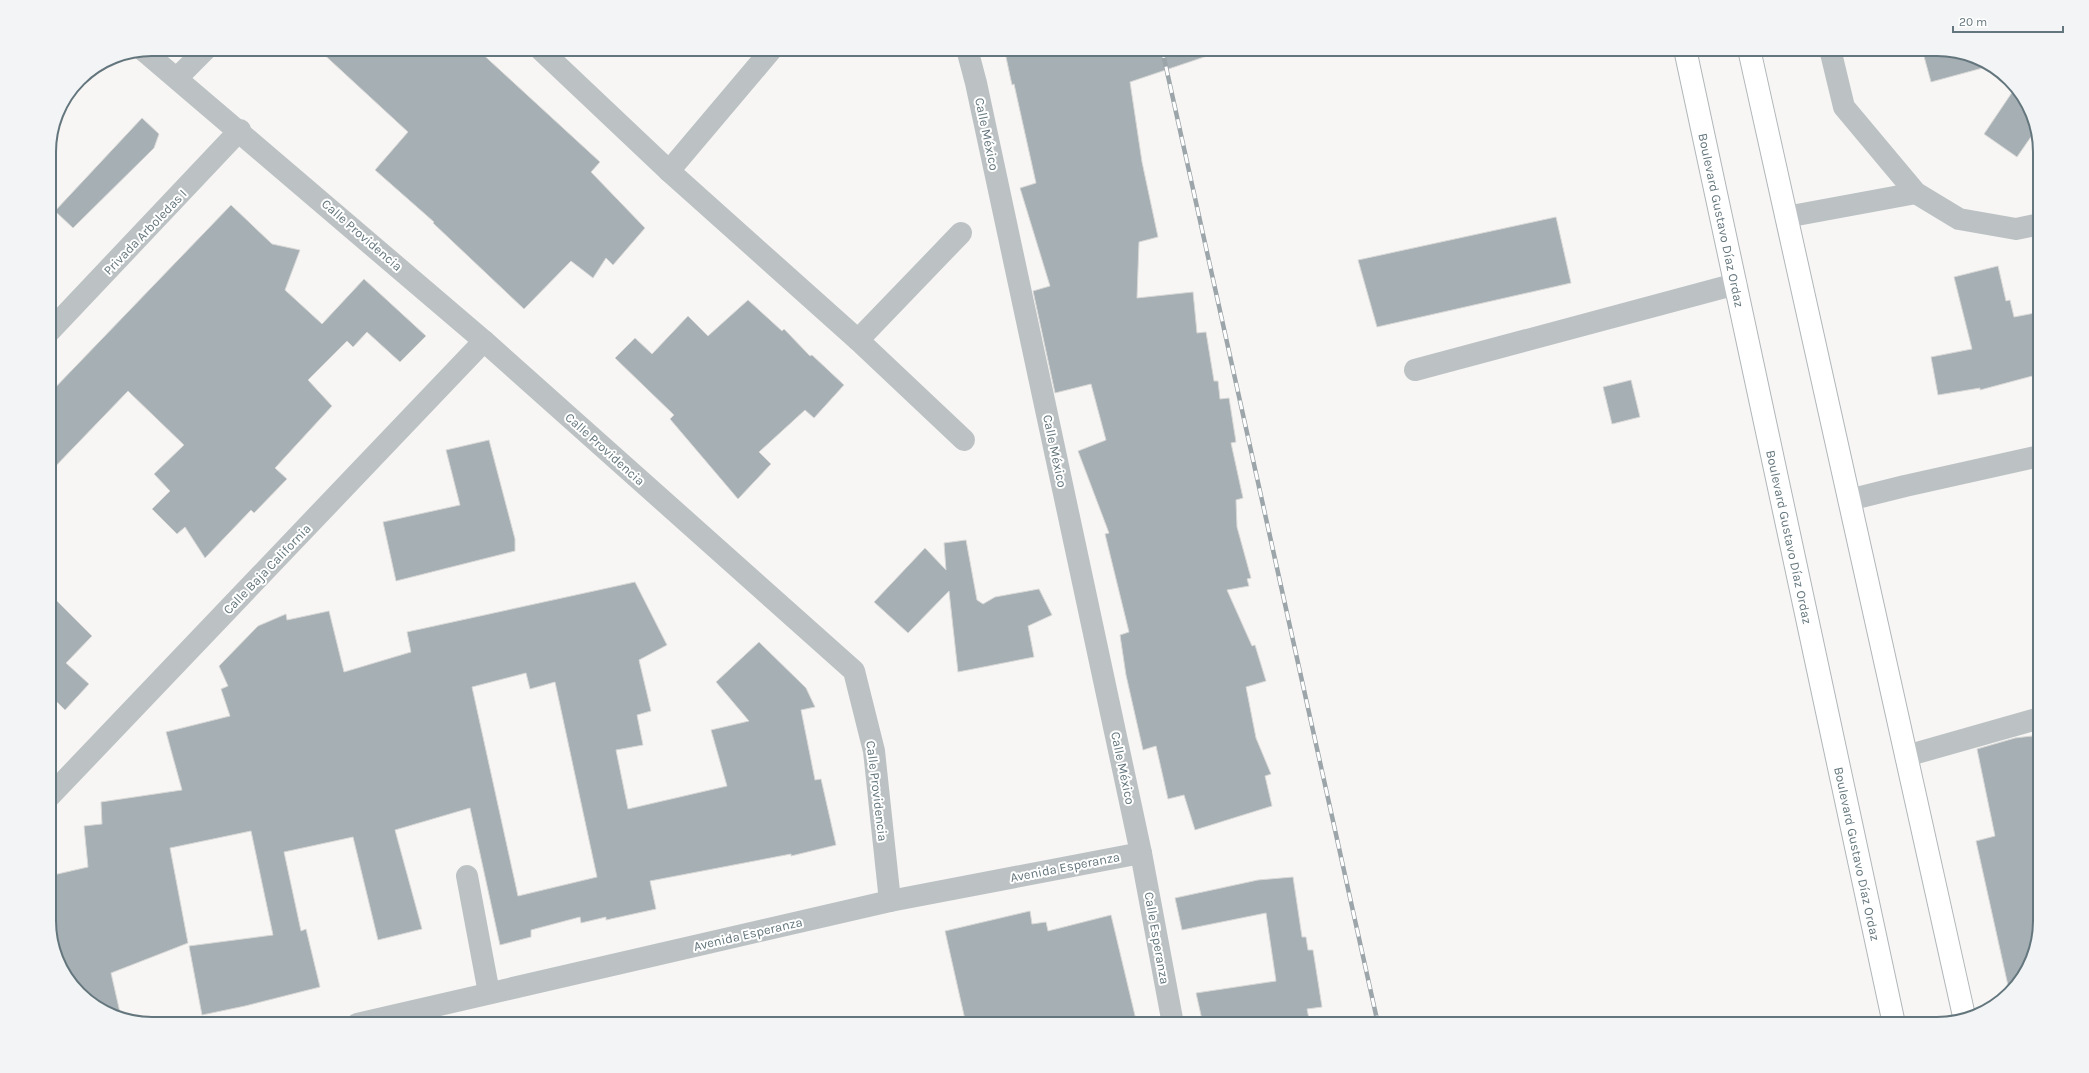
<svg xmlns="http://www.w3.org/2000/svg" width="2089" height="1073" font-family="Karla,sans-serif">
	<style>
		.building { fill: #a6afb3; stroke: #d8d8d7; fill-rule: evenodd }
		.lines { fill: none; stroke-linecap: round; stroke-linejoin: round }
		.major-casing { stroke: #b0b6b9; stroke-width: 24 }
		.minor { stroke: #bcc2c4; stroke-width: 22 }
		.major { stroke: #fff; stroke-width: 22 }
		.rail-casing { stroke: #9ca5a9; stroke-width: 4.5 }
		.rail { stroke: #fff; stroke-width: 3; stroke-dasharray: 9; stroke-linecap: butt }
		.labels { text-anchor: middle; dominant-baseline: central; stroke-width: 4; stroke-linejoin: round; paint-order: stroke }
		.street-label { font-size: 13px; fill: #64767d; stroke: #fff }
		.rim { fill: none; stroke: #64767d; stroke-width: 2 }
	</style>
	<rect width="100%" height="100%" fill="#f7f6f4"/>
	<g class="building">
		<polygon points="318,49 477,49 600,162 591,172 645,228 613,265 606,258 593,278 571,261 524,309 433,223 434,222 375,170 408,132"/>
		<polygon points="1036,49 1212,49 1213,54 1130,82 1142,162 1158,237 1139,242 1137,298 1193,292 1197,333 1206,332 1214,381 1218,381 1220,399 1229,398 1236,442 1231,443 1243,498 1236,500 1237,527 1251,578 1247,579 1249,586 1227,590 1252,646 1255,645 1266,681 1246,687 1256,738 1271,774 1265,776 1272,806 1195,830 1184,795 1168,799 1156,746 1143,750 1126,675 1120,635 1129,632 1105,534 1109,533 1078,451 1106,440 1091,384 1055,393 1033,291 1050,286 1020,188 1036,183 1014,84 1012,85 1006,57"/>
		<polygon points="1922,49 1937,49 1982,60 1990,66 1931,82"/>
		<polygon points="2015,88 2023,95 2035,131 2017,157 1984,134"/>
		<polygon points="142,118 159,134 154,148 73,228 55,211"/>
		<polygon points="231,205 272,244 300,250 285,290 322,324 364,279 426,336 400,362 367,332 353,347 347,341 308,380 332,406 275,468 287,479 254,513 251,510 205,558 185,527 177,534 152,509 170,491 154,474 184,445 128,391 49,473 49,394"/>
		<polygon points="1556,217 1571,283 1377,327 1358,260"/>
		<polygon points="1998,266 2006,301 2010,300 2014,317 2040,312 2040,374 1980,390 1980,388 1938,395 1931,357 1972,349 1954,277"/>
		<polygon points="748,300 782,331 784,329 810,356 812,355 844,385 814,418 805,410 759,452 771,464 738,499 670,419 674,415 615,358 635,338 652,354 688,316 708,336"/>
		<polygon points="1631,380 1640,417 1612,424 1603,387"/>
		<polygon points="489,440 515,539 515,551 396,581 383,522 460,505 446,450"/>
		<polygon points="966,540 977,600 983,604 995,597 1039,589 1052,615 1028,626 1034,657 958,672 949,591 908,633 874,602 925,548 946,570 944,543"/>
		<path d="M635,582L667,645L639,660L651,711L637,715L643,745L616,750L628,809L727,786L711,730L749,721L716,682L759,642L806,688L815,707L801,710L815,780L821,779L836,845L791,856V854L650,881L656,909L606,920V917L581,923L580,917L531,930V937L500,945L470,808L395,830L422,929L378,940L353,837L284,852L301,931L306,929L320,987L245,1006L202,1015L189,946L273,935L251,831L170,848L188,943L111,973L121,1017L107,1013L67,978L56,947L49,919V909L55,908L49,876L88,867L84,826L102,824L101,802L182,790L166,732L230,716L221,689L228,686L219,666L258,626L286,614L287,620L329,611L344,672L411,652L407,632ZM526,673L530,689L555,682L597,877L518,896L472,687Z"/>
		<polygon points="49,593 92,636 66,663 89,684 65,710 49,694"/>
		<polygon points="2032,736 2040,768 2040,921 2029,966 2009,990 1976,841 1995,836 1977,749 2015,738"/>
		<polygon points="1293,877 1302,937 1306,937 1308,950 1313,950 1322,1007 1307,1009 1310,1024 1203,1024 1196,993 1276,981 1266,913 1182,930 1175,898 1258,880"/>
		<polygon points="1030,911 1032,924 1046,922 1048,931 1111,915 1137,1024 966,1024 945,931"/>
	</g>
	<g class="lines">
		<defs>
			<g id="major">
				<path id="s1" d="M1685,49L1894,1024"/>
				<polyline points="1749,49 1964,1016"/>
			</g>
		</defs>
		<use href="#major" class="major-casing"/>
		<g class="minor">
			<polyline points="540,49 669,171 858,340 964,440"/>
			<polyline points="967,49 976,83 1141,853 1173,1024"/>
			<polyline points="1830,49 1844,107 1916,193 1959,219 2016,229 2040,224"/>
			<polyline points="144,51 484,341 854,671 874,751 890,901"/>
			<polyline points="177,78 206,49"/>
			<polyline points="669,171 772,49"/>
			<polyline points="1786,217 1916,193"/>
			<polyline points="49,332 240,130"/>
			<polyline points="858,340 961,233"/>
			<polyline points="1415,370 1736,284"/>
			<polyline points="1849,500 1905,486 2040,456"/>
			<polyline points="1906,756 2040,718"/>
			<polyline points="49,797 484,341"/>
			<polyline points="467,876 489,993"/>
			<polyline points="357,1024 890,901 1141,853"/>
		</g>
		<use href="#major" class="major"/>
		<defs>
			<polyline id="rail" points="1162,49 1378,1024"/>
		</defs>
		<use href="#rail" class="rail-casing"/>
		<use href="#rail" class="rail"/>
	</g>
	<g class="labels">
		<g class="street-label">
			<text transform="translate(987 134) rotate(78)">Calle México</text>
			<text stroke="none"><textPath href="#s1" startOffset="175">Boulevard Gustavo Díaz Ordaz</textPath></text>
			<text transform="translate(145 232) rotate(-46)">Privada Arboledas I</text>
			<text transform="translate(362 235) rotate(41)">Calle Providencia</text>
			<text transform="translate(605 449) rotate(42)">Calle Providencia</text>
			<text transform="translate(1055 451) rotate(78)">Calle México</text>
			<text stroke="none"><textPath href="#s1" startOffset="499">Boulevard Gustavo Díaz Ordaz</textPath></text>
			<text transform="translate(267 569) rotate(-46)">Calle Baja California</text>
			<text transform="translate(1123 768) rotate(78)">Calle México</text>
			<text transform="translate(877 791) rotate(83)">Calle Providencia</text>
			<text stroke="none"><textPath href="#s1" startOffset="823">Boulevard Gustavo Díaz Ordaz</textPath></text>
			<text transform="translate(1065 867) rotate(-11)">Avenida Esperanza</text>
			<text transform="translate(748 934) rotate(-13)">Avenida Esperanza</text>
			<text transform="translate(1157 938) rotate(80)">Calle Esperanza</text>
		</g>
	</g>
	<path d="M0 0H2089V1073H0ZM152 56H1937A96 96 0 0 1 2033 152V921A96 96 0 0 1 1937 1017H152A96 96 0 0 1 56 921V152A96 96 0 0 1 152 56Z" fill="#f3f4f5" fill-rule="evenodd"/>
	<path class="rim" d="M152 56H1937A96 96 0 0 1 2033 152V921A96 96 0 0 1 1937 1017H152A96 96 0 0 1 56 921V152A96 96 0 0 1 152 56Z"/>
	<path d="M1953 26v6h110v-6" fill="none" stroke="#64767d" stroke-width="2"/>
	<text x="1959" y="26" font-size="12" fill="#64767d" stroke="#ffffff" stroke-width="3" paint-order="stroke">20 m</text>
</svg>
